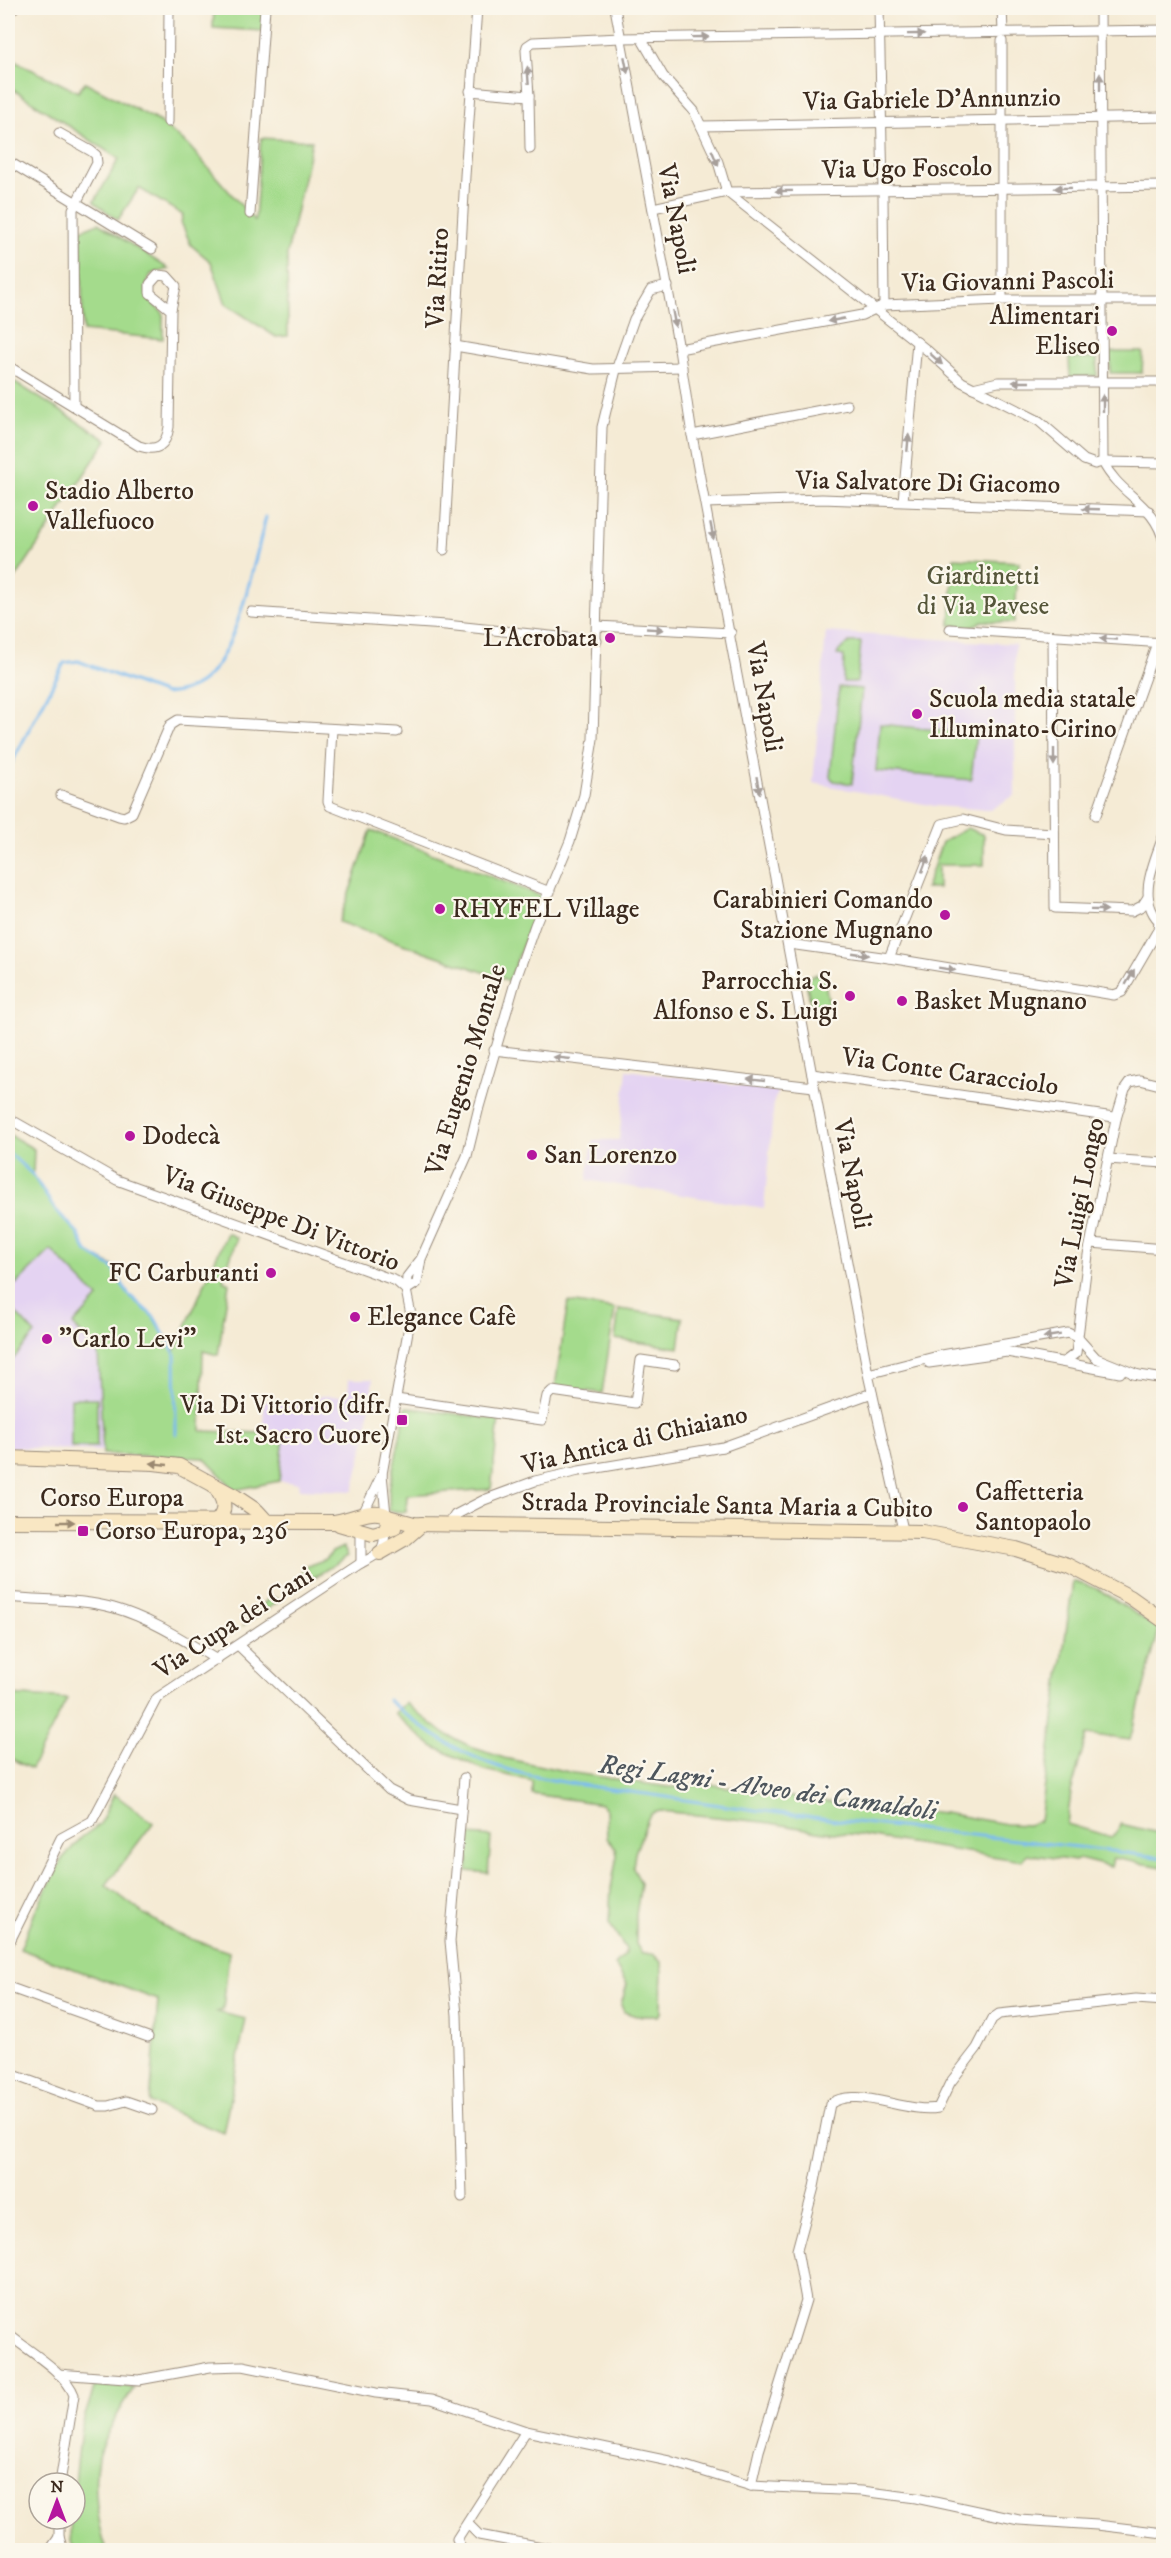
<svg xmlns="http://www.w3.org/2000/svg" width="1171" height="2558" font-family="'IM FELL DW Pica',serif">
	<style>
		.built { fill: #e4d3f2 }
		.green { fill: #a4db8c; stroke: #708255; stroke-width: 1.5 }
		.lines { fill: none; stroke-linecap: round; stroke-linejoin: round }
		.stream { stroke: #7cbbf0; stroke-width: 3 }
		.minor-casing { stroke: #988a7a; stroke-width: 11 }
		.secondary-casing { stroke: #988a7a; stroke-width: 16 }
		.minor { stroke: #fff; stroke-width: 9 }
		.secondary { stroke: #f9e7c3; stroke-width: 14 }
		.oneway { fill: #a79f9a }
		.oneway2 { fill: #9a8870 }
		.poi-dot { fill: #b5179e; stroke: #fbf7ec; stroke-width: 2 }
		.labels { text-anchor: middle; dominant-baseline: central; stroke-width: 4.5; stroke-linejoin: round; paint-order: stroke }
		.street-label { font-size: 26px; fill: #3b2a1e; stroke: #fbf7ec }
		.poi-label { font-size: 26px; fill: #3b2a1e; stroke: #fbf7ec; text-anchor: start }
		.park-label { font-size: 26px; fill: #55563a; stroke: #fbf7ec }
		.water-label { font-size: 27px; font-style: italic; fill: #4e565d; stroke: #fbf7ec }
	</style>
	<rect width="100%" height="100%" fill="#fbf7ec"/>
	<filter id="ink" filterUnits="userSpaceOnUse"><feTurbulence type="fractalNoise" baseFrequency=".0167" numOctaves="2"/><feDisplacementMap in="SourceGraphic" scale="12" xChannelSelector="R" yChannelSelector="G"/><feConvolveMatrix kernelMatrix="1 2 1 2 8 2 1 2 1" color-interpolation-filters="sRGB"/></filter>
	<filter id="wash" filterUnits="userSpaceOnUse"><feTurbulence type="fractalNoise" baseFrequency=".008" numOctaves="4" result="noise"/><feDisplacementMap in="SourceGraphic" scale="24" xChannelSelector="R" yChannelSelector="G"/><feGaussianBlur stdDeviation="1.35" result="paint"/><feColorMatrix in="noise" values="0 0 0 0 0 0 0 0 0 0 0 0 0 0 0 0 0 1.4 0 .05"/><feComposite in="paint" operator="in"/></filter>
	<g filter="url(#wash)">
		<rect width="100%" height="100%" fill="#f5ebd5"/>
		<g class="built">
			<polygon points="826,632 1015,644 1015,795 990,810 935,806 813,783"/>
			<polygon points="627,1070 778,1091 774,1101 764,1208 587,1180 593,1140 619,1140"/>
			<polygon points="51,1250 98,1298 73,1325 98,1352 102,1451 8,1447 8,1276 16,1284"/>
			<polygon points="349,1379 373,1379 366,1437 353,1491 299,1489 298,1483 279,1481 284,1437 263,1433 264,1401 313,1403 321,1396 348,1396"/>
		</g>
		<g class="green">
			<polygon points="214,8 265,8 263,31 213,28"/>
			<polygon points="8,58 78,92 85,82 160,122 189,146 255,221 261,138 312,141 287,254 288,336 276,337 226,304 211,262 191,245 181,222 183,215 139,188 118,220 94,202 119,159 8,86"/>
			<path d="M98,223L169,269L151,274C141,292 148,301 163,313V339L83,331L81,230Z"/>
			<polygon points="1110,352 1143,352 1142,373 1110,373"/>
			<polygon points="1069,358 1097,358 1097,376 1070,377"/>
			<polygon points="8,378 107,440 11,585 8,582"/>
			<polygon points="954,558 1019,562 1014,623 982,621 973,627 950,625"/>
			<polygon points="850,642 861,642 857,682 843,682 844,656 837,655 839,651"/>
			<polygon points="839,687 862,689 852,784 834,781 830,777"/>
			<polygon points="880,724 976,734 971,780 876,771"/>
			<polygon points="967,828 984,835 984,865 938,865 938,888 926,888 942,842"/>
			<polygon points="371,830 541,896 509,981 339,922"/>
			<polygon points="823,973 829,1003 811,1006 805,977"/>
			<polygon points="8,1134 34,1149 33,1175 54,1208 77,1232 87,1252 113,1266 128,1294 154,1317 174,1353 227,1233 237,1238 223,1280 229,1283 218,1355 203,1351 201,1431 263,1433 284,1437 279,1481 235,1490 204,1458 103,1454 98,1352 73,1325 98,1298 51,1250 16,1284 8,1276"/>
			<polygon points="568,1302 615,1309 602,1393 555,1387"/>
			<polygon points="619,1309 683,1318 679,1348 615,1339"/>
			<polygon points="14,1311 35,1334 8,1365 8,1318"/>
			<rect x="71" y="1398" width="26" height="49"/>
			<polygon points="406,1407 499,1420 491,1489 407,1495 406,1512 389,1511 389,1490"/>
			<polygon points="343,1547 348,1556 294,1590 304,1567 326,1559 332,1552"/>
			<polygon points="1073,1581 1098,1589 1159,1629 1130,1740 1087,1734 1071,1792 1067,1824 1111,1837 1117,1832 1120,1824 1163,1834 1163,1867 1113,1858 1111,1867 1079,1859 1075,1861 1027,1854 1022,1861 860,1835 824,1832 771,1823 661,1811 652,1813 648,1818 635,1853 633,1868 641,1883 636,1915 636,1944 642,1954 653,1954 662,1963 661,2013 657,2016 636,2016 624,2012 621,2005 627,1984 615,1965 624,1956 626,1949 609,1923 611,1888 617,1856 616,1849 607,1838 606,1810 602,1804 532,1794 532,1781 484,1770 432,1746 394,1714 405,1703 445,1734 474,1748 504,1758 574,1773 668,1787 682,1787 703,1783 818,1801 944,1813 1006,1824 1028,1825 1040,1821"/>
			<polygon points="270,1597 281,1600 242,1626"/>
			<polygon points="8,1695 67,1699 31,1769 8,1757"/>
			<polygon points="114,1794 153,1823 106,1885 144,1914 177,1934 229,1952 223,2010 217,2012 246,2019 223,2133 150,2103 158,2000 20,1949 35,1912 62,1859 82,1837 100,1824"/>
			<polygon points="470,1835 491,1837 488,1873 467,1871"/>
			<path d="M95,2385L134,2388C123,2404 102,2440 98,2458C92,2485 98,2525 107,2550H77C68,2542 70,2531 71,2519H75V2483L81,2428Z"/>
		</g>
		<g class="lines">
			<g class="stream">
				<path d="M8,770L64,663L78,661L165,694C177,693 190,690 200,683C237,658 254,561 266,517"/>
				<polyline points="8,1152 33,1175 54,1208 77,1232 87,1252 113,1268 128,1294 154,1317 175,1354 176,1434"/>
				<path d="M388,1700C424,1730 446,1746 491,1764C538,1782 608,1788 660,1796C827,1823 996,1835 1164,1858"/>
			</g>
		</g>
	</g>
	<g filter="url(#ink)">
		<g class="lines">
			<defs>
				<g id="minor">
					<polyline points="615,8 679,349 692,435 868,1374 903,1530"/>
					<polyline points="879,8 883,190"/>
					<polyline points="1002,8 1003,32"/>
					<path d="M1100,8L1103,462C1119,495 1156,504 1164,543"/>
					<polyline points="8,14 14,8"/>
					<polyline points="641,38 663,76 694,111 718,162 727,192 928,351 962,382 1039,421 1084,460 1095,464 1103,462 1164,463"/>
					<polyline points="470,91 529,96 526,50 527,46 533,42 621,38 1164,30"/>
					<polyline points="529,96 530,149"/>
					<polyline points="168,122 169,8"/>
					<polyline points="701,126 1164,117"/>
					<polyline points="59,133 91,151 96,155 97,163 73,209 74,406"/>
					<polyline points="8,161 152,249"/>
					<polyline points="1002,185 1002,41"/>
					<polyline points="1002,189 1002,300"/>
					<polyline points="883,196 884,305"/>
					<polyline points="653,208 727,192 1164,186"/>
					<polyline points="250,214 265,8"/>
					<polyline points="455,346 593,369 682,367"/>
					<polyline points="679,349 862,315 884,305 1002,300 1164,300"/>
					<path d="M8,366L139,446C157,452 166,446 169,427L171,310L176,286L167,276L158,275L150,284V293L171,310"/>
					<polyline points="973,388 998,382 1164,382"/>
					<polyline points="692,435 847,405"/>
					<polyline points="903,501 917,342"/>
					<polyline points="706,503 822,499 1149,511"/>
					<polyline points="444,550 465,176 477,8"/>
					<polyline points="251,612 446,625 597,641"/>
					<polyline points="597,626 731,633"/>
					<polyline points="950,629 1164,643"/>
					<polyline points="1053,636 1055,908 1132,911 1142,906 1148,897"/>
					<polyline points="332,729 328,801 330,806 550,892"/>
					<polyline points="61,795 119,816 124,817 132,813 170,725 178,720 397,732"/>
					<polyline points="1096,815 1157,643"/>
					<path d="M1159,921C1136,897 1155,861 1164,834"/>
					<polyline points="789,944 889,958 1114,995 1122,992 1158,930 1159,921"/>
					<polyline points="889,958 942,824 963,819 1006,830 1054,833"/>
					<polyline points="494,1050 814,1087"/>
					<polyline points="812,1074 1114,1117 1116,1119"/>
					<polyline points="8,1118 117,1180 396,1281 406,1290 411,1315 382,1474 363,1514"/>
					<polyline points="1108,1159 1164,1163"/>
					<polyline points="1091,1243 1164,1249"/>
					<polyline points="421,1259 417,1283 406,1290 407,1277 421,1259 467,1156 479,1107 516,979 535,925 570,841 584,795 593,739 602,427 616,370 634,319 651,290 668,286"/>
					<polyline points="1064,1362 1076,1353 1088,1255 1116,1119 1125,1089 1130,1082 1140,1080 1164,1086"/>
					<polyline points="929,1363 1007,1352 1120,1373"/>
					<polyline points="868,1374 942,1355 1068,1333 1078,1338 1096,1358 1138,1375"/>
					<polyline points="1133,1374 1164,1379"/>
					<polyline points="396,1399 542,1420 547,1396 552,1391 635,1403 641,1360 675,1365"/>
					<polyline points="382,1474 386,1515"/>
					<polyline points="449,1524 455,1515 484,1500 535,1481 579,1471 723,1447 872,1393"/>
					<polyline points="361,1563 361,1529"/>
					<path d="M8,1597C42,1601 81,1598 114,1608C150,1618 185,1641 217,1660"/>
					<polyline points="239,1646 389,1790 409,1800 461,1809"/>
					<path d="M8,1945L61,1838L92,1821L157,1698L361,1563C379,1554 384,1553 385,1532"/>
					<polyline points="8,1987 148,2037"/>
					<polyline points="8,2073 99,2106 108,2106 126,2101 152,2110"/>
					<polyline points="462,2197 457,2015 450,1941 464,1778"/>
					<path d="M8,2334C27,2350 66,2372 74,2395L60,2483"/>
					<polyline points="58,2374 139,2380 210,2367 243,2366 376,2393 432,2399 526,2431 669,2461 751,2486 862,2491 916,2498 1019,2520 1097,2525 1164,2533"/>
					<path d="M751,2486L759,2451L806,2300L797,2250L814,2187L830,2104C855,2085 906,2114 938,2108L950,2083L977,2048L992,2019L999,2014L1136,1999L1164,2001"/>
					<polyline points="59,2519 59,2537 63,2550"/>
					<polyline points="468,2524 479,2535 558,2550"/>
					<polyline points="50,2550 59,2537"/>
					<polyline points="462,2550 457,2539 526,2431"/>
				</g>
				<g id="secondary">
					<polyline points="8,1458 154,1463 179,1466 236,1497 257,1511 267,1522"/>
					<path d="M214,1485C223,1498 229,1509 216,1522"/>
					<polyline points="388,1517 414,1524 922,1532 1016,1549 1068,1565 1130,1597 1164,1621"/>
					<path d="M8,1521L334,1522C351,1520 375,1506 388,1517L387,1530"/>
					<polyline points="339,1524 373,1534 394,1528"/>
					<polyline points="380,1553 406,1538 422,1524"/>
				</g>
			</defs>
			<use href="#minor" class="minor-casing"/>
			<use href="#secondary" class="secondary-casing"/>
			<use href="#minor" class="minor"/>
			<use href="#secondary" class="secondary"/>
		</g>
		<defs><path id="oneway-solid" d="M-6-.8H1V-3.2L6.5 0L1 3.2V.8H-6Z" transform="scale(1.5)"/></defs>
		<g class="oneway">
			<use href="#oneway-solid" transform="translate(916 34) rotate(-1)"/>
			<use href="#oneway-solid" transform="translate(700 37) rotate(-1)"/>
			<use href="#oneway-solid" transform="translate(626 65) rotate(79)"/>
			<use href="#oneway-solid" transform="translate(528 75) rotate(-94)"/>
			<use href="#oneway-solid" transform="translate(1100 82) rotate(-90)"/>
			<use href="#oneway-solid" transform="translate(715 158) rotate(67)"/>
			<use href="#oneway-solid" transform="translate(1063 188) rotate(179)"/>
			<use href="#oneway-solid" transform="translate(784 191) rotate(179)"/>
			<use href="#oneway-solid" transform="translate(674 319) rotate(80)"/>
			<use href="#oneway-solid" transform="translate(836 320) rotate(169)"/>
			<use href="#oneway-solid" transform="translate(936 359) rotate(42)"/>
			<use href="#oneway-solid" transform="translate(1021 382) rotate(180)"/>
			<use href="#oneway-solid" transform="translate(1103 403) rotate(-90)"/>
			<use href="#oneway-solid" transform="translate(908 443) rotate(-85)"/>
			<use href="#oneway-solid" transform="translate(1091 509) rotate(-178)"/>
			<use href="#oneway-solid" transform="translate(712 531) rotate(79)"/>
			<use href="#oneway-solid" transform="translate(655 629) rotate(3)"/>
			<use href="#oneway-solid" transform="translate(1108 639) rotate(-176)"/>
			<use href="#oneway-solid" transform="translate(1054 757) rotate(90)"/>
			<use href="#oneway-solid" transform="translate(758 785) rotate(80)"/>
			<use href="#oneway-solid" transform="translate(925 864) rotate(-70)"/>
			<use href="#oneway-solid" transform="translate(1099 910) rotate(1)"/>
			<use href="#oneway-solid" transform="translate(860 954) rotate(8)"/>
			<use href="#oneway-solid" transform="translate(947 969) rotate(9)"/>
			<use href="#oneway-solid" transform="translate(1130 977) rotate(-60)"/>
			<use href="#oneway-solid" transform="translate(562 1058) rotate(-174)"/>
			<use href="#oneway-solid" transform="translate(756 1080) rotate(-174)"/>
			<use href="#oneway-solid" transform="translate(1052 1336) rotate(171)"/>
		</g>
		<g class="oneway2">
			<use href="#oneway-solid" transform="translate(159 1464) rotate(-174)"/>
			<use href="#oneway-solid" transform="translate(66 1522)"/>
		</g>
	</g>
	<g class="poi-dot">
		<circle cx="1112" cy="331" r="6"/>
		<circle cx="33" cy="506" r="6"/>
		<circle cx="610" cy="638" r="6"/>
		<circle cx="917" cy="714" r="6"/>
		<circle cx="440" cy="909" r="6"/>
		<circle cx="945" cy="915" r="6"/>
		<circle cx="850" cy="996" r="6"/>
		<circle cx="902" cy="1001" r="6"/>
		<circle cx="130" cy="1136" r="6"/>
		<circle cx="532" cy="1155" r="6"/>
		<circle cx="271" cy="1273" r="6"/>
		<circle cx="355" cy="1317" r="6"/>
		<circle cx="47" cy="1339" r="6"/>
		<rect x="396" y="1414" width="12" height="12" rx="3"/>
		<circle cx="963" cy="1507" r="6"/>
		<rect x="77" y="1525" width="12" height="12" rx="3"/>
	</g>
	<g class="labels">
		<g class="street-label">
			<text transform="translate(932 100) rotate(-1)">Via Gabriele D'Annunzio</text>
			<text transform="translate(907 169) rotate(-1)">Via Ugo Foscolo</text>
			<text transform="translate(676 219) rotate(79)">Via Napoli</text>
			<text transform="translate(438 278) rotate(-87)">Via Ritiro</text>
			<text transform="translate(1008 282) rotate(-1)">Via Giovanni Pascoli</text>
			<text transform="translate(928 483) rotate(1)">Via Salvatore Di Giacomo</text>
			<text transform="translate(764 697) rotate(80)">Via Napoli</text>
			<text transform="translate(466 1070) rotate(-73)">Via Eugenio Montale</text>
			<text transform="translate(950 1072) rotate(8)">Via Conte Caracciolo</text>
			<text transform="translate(852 1174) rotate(79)">Via Napoli</text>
			<text transform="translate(1080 1203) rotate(-79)">Via Luigi Longo</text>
			<text transform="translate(281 1219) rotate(21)">Via Giuseppe Di Vittorio</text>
			<text transform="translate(635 1440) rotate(-13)">Via Antica di Chiaiano</text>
			<text x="112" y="1498">Corso Europa</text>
			<text transform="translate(727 1506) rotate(1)">Strada Provinciale Santa Maria a Cubito</text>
			<text transform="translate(234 1623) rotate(-33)">Via Cupa dei Cani</text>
		</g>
		<g class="poi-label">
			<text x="1100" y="316" text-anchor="end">Alimentari<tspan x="1100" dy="30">Eliseo</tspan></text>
			<text x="45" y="491">Stadio Alberto<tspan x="45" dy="30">Vallefuoco</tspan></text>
			<text x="598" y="638" text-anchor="end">L'Acrobata</text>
			<text x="929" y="699">Scuola media statale<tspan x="929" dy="30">Illuminato-Cirino</tspan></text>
			<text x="933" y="900" text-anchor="end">Carabinieri Comando<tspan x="933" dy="30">Stazione Mugnano</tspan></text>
			<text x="452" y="909">RHYFEL Village</text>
			<text x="838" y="981" text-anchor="end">Parrocchia S.<tspan x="838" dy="30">Alfonso e S. Luigi</tspan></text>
			<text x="914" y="1001">Basket Mugnano</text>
			<text x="142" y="1136">Dodecà</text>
			<text x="544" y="1155">San Lorenzo</text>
			<text x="259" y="1273" text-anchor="end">FC Carburanti</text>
			<text x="367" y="1317">Elegance Cafè</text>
			<text x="59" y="1339">"Carlo Levi"</text>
			<text x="390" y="1405" text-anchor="end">Via Di Vittorio (difr.<tspan x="390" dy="30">Ist. Sacro Cuore)</tspan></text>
			<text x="975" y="1492">Caffetteria<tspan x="975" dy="30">Santopaolo</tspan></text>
			<text x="95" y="1531">Corso Europa, 236</text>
		</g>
		<g class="park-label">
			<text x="983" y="576">Giardinetti<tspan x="983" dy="30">di Via Pavese</tspan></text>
		</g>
		<g class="water-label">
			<text transform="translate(768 1788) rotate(8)">Regi Lagni - Alveo dei Camaldoli</text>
		</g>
	</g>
	<rect width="1171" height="2558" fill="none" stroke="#fbf7ec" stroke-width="30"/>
	<g transform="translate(57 2501)"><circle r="28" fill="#fbf7ec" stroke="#aea59a" stroke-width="1.5"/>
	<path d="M0-4.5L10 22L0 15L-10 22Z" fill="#b5179e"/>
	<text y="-9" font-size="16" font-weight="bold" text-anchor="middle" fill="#3b2a1e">N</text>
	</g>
</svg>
